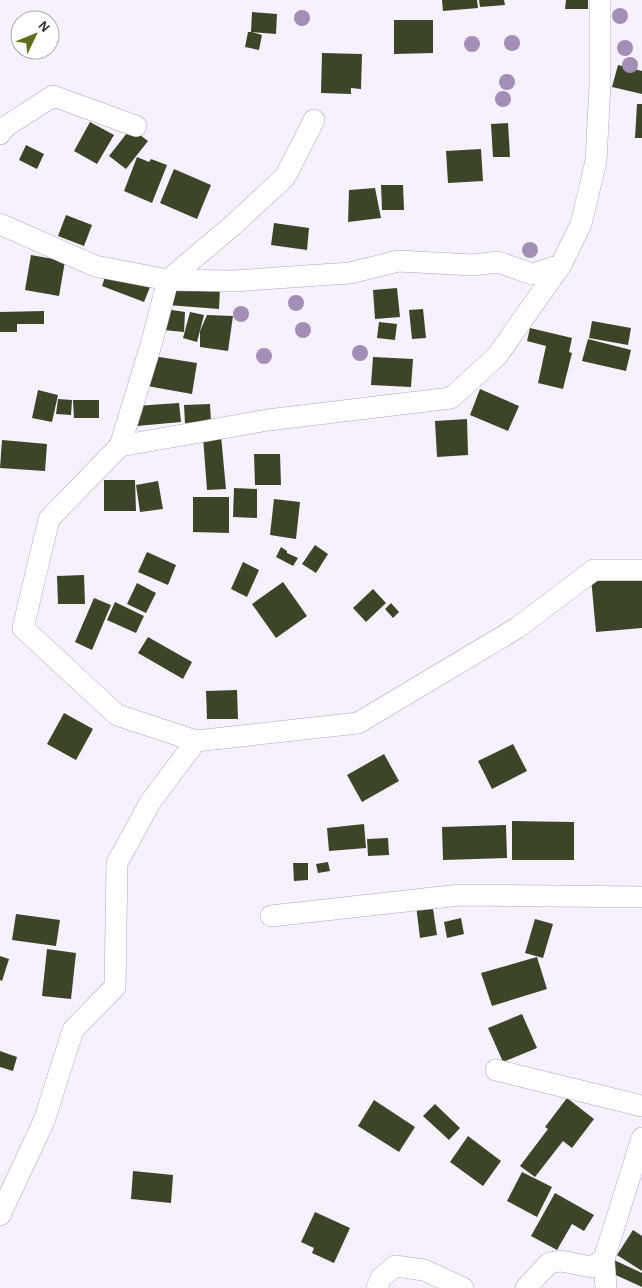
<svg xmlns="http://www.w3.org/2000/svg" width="642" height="1288" font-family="'Alegreya Sans',sans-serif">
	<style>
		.building { fill: #3d4529 }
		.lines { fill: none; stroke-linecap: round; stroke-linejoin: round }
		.minor-casing { stroke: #b3a4c4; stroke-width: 22 }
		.minor { stroke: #fff; stroke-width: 21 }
		.tree { fill: #a38eb6 }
	</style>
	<rect width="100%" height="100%" fill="#f7f1fe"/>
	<g class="building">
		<polygon points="442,0 477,0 478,8 443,11"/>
		<polygon points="479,0 504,0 505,5 480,7"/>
		<polygon points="566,0 588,0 588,9 565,9"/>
		<polygon points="252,12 277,14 276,34 252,32 262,35 259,50 245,47 248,32 251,32"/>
		<polygon points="394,20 433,20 433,53 394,54"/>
		<polygon points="322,53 362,54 361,89 351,88 351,94 321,93"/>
		<polygon points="618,65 642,71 642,94 612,87"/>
		<polygon points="637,104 642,104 642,138 635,138"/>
		<polygon points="90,122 114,135 97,164 74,151"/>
		<polygon points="508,123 510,157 493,157 491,124"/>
		<polygon points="131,128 148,141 126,169 109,156"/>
		<polygon points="26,145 44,154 37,169 19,160"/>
		<polygon points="481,149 483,181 448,183 446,151"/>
		<polygon points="137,157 149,162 151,159 167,165 152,203 124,191"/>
		<polygon points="174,169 211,185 197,219 160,203"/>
		<polygon points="381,185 403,185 404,210 382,210"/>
		<polygon points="375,188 381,218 348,222 349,190"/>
		<polygon points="66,215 92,225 84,246 58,236"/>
		<polygon points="274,223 309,228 307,250 271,245"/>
		<polygon points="31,255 65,261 59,296 25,290"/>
		<polygon points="107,271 150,287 144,302 102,286"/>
		<polygon points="169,284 220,288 219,309 168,305"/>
		<polygon points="397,288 400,317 375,319 373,290"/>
		<polygon points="166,309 185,312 184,332 163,330"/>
		<polygon points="423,309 426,338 412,339 409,310"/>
		<polygon points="44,311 44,324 17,324 17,332 0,332 0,312"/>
		<polygon points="190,312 204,315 197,342 183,338"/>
		<polygon points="207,315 233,316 228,351 200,347 200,331"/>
		<polygon points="592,321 631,328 628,345 589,338"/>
		<polygon points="379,322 397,324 395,340 377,338"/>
		<polygon points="530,328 572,338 569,352 572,353 563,389 538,383 546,346 527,341"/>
		<polygon points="588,339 631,350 626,371 582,361"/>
		<polygon points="153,356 197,363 192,394 147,386"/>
		<polygon points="373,357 413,359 411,387 371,385"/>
		<polygon points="480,389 519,406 508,431 470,415"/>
		<polygon points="38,390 58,395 52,422 32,418"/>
		<polygon points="58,399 72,400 71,415 56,414"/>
		<polygon points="73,400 99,400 99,418 74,418"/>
		<polygon points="179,403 181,422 137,426 135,406"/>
		<polygon points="210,404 211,422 185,423 184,405"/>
		<polygon points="467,419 468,455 437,457 435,421"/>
		<polygon points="221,436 226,489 207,490 203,437"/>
		<polygon points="2,440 47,444 45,471 0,468"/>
		<polygon points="254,454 280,454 281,485 255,485"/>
		<polygon points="104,480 135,480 136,511 104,511"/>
		<polygon points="158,481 163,509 140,512 136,485"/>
		<polygon points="234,488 257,489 257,518 233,517"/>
		<polygon points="193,497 229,497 229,533 193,532"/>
		<polygon points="274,499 300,502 296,539 270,535"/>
		<polygon points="315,545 328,554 316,573 302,564"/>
		<polygon points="281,547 287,551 287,553 298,558 293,566 276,557"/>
		<polygon points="147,552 176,565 168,585 138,572"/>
		<polygon points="243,562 259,570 247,597 231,589"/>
		<polygon points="642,573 642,628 596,632 591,578"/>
		<polygon points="84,575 85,604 58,604 57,576"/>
		<polygon points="283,582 307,616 276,638 252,604"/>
		<polygon points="137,583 156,593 146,613 127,604"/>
		<polygon points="373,589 386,603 366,622 353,608"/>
		<polygon points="94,598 111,605 92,650 75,642"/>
		<polygon points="115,602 144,616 136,633 107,620"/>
		<polygon points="391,603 399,612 393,618 385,609"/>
		<polygon points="148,637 192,662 183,679 138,653"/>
		<polygon points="237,690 238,719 207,719 206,691"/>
		<polygon points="64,713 93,729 76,760 47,744"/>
		<polygon points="513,744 527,771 492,789 478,761"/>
		<polygon points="384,754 399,781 362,802 347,775"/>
		<polygon points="512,821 574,822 574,860 512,860"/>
		<polygon points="364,824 366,848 329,851 327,828"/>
		<polygon points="506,825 507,858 443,860 442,827"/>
		<polygon points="388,838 389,855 368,856 367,839"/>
		<polygon points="328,862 330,871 318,873 316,864"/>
		<polygon points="293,863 308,863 308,880 294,881"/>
		<polygon points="432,902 437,935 420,938 416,905"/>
		<polygon points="16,914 60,920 56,946 12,940"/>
		<polygon points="461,918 464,934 447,938 444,922"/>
		<polygon points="535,919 553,924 543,958 525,953"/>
		<polygon points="47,949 76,953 71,999 42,996"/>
		<polygon points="0,956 9,959 2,981 0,980"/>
		<polygon points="537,957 547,989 492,1006 481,973"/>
		<polygon points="522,1014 537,1048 503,1062 488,1028"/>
		<polygon points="0,1051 17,1057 13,1071 0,1067"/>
		<polygon points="567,1098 594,1119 572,1148 563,1141 535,1177 520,1166 548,1129 545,1127"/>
		<polygon points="374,1100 415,1127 399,1152 358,1126"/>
		<polygon points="435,1104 460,1128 449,1140 423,1116"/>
		<polygon points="468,1136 501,1161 483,1186 450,1162"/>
		<polygon points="133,1171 173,1175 171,1203 131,1199"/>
		<polygon points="522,1172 552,1187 537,1217 507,1201"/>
		<polygon points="555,1193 594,1215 584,1231 572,1224 557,1250 531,1236"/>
		<polygon points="315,1212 350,1228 334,1263 312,1253 314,1248 301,1242"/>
		<polygon points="633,1230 642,1236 642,1271 617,1255"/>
		<polygon points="614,1260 642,1273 642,1287 609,1272"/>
	</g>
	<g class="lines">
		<defs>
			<g id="minor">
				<polyline points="0,134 5,127 53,96 136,126"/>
				<polyline points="0,224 95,266 168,280 233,281 350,273 398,261 473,265 498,262 532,274 561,265 581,224 596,161 600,84 600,0"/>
				<polyline points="120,446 268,420 451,398 497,356 561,265"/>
				<polyline points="196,741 117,715 23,628 49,519 120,446 151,345 168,280 232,226 285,177 314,120"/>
				<polyline points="271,916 460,895 642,897"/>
				<polyline points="496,1070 642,1106"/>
				<polyline points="0,1215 44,1121 73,1030 115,987 117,863 151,801 196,741 358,723 517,628 594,570 642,570"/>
				<polyline points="377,1288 381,1278 395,1266 424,1270 463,1288"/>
				<polyline points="526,1288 549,1263 561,1261 592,1267 604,1259"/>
				<polyline points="606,1288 604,1259 642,1138"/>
			</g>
		</defs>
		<use href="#minor" class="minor-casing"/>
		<use href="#minor" class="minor"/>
	</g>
	<g class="tree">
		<circle cx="620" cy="16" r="8"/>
		<circle cx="302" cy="18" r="8"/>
		<circle cx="512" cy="43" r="8"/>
		<circle cx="472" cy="44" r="8"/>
		<circle cx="625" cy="48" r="8"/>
		<circle cx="630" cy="65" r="8"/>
		<circle cx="507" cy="82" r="8"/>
		<circle cx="503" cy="99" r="8"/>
		<circle cx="530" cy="250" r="8"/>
		<circle cx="296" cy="303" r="8"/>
		<circle cx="241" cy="314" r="8"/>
		<circle cx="303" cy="330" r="8"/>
		<circle cx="360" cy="353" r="8"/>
		<circle cx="264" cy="356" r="8"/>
	</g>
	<g transform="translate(35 35) rotate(47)"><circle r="24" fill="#ffffff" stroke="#aeacb1"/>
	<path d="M0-4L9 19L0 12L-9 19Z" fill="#5d701e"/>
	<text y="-8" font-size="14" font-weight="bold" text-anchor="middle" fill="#352f3c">N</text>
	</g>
</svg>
